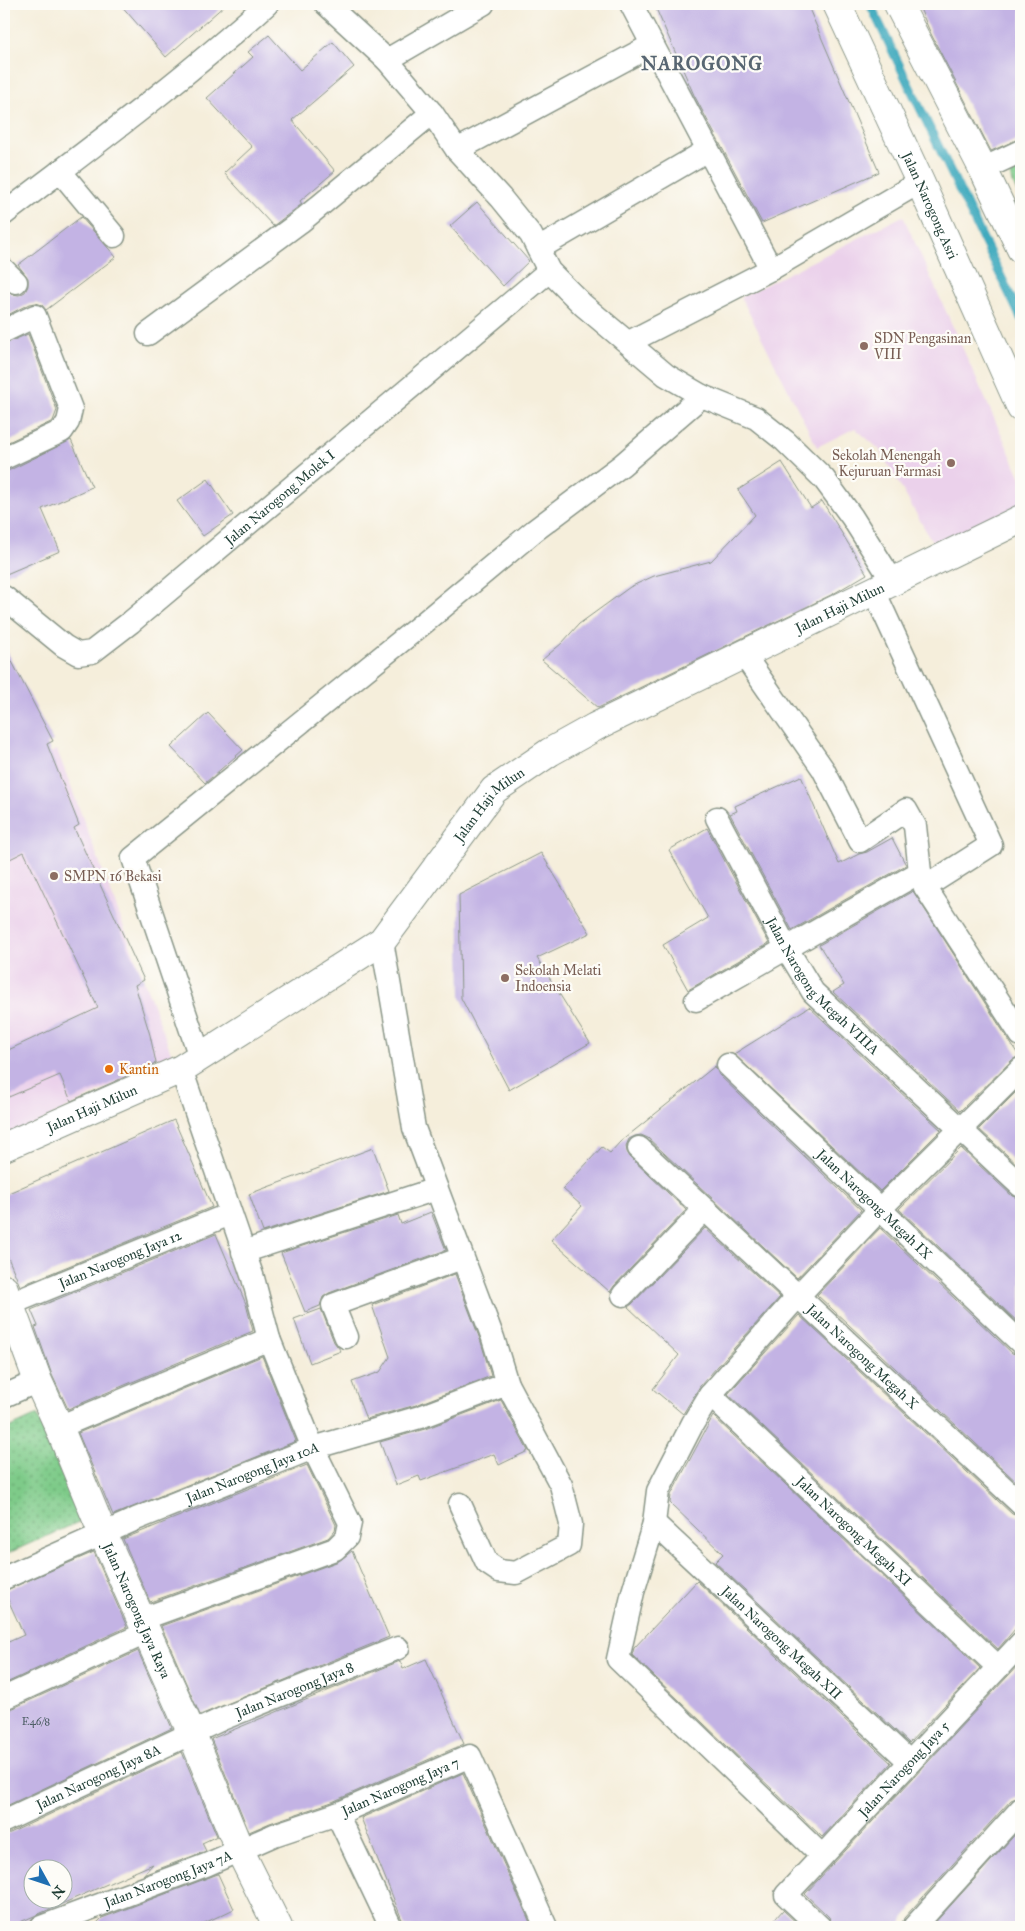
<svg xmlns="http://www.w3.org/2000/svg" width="1025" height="1931" font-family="'IM FELL Great Primer',serif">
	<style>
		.built { fill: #ebd1eb }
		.park { fill: url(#park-dots); stroke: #4e845e }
		.garden { fill: #7ecb89; stroke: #4e845e }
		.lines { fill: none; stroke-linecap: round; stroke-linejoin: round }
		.stream { stroke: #3faabe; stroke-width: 9 }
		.building { fill: #c3b3e4; fill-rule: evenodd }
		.minor-casing { stroke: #8a9688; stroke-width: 25 }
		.tertiary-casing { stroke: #8a9688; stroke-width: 30 }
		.minor { stroke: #fff; stroke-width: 22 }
		.tertiary { stroke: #fff; stroke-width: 28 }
		.education-dot { fill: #8d6e63; stroke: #fdfcf7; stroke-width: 2 }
		.food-dot { fill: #e8710a; stroke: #fdfcf7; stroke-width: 2 }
		.labels { text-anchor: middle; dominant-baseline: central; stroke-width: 4.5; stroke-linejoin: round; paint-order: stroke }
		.number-label { font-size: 11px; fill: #485a60 }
		.street-label { font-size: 14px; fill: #1f3d34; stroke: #fdfcf7 }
		.education-label { font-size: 14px; fill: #785e54; stroke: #fdfcf7; text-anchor: start }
		.food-label { font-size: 14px; fill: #c56008; stroke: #fdfcf7; text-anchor: start }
		.district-label { font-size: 19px; font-weight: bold; letter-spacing: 1px; fill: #586672; stroke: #fdfcf7 }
	</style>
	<defs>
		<pattern id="park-dots" width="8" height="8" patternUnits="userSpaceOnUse" patternTransform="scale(1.25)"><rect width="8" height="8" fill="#7ecb89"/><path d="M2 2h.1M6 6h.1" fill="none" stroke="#67a671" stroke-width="1.8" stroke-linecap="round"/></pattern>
	</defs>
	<rect width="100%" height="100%" fill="#fdfcf7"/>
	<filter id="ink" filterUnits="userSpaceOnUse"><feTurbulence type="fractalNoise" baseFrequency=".02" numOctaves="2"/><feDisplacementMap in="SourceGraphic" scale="10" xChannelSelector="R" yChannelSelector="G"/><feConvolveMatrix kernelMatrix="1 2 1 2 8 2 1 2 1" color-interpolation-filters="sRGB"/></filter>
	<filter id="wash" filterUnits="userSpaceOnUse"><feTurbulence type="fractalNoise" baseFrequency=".0096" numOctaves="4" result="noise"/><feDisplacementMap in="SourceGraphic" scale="20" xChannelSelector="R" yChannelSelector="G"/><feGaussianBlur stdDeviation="1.12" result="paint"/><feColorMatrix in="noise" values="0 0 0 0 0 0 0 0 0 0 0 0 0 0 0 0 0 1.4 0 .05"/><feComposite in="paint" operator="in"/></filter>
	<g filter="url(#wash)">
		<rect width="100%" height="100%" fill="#f5eedb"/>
		<g class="built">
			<polygon points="903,216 1021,478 1021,506 937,550 879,449 855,428 817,447 741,297"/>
			<polygon points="57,750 172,1055 4,1140 4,773"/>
		</g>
		<polygon class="park" points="37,1415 81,1521 4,1555 4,1430"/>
		<polygon class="garden" points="1021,163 1021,202 1008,170"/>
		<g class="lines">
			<polyline class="stream" points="870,4 1021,318"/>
		</g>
		<g id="blocks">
			<g class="building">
				<polygon points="120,4 226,4 166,57"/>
				<polygon points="654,4 807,4 879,172 762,223 694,95"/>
				<polygon points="918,4 1021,4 1021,138 991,151 931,34"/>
				<polygon points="269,35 300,70 333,42 354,67 292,120 335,171 300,201 302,204 273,226 224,173 252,147 207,98 253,57 248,52"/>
				<polygon points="477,202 529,261 503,286 450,226"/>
				<polygon points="81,217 116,257 46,310 42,305 36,303 29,304 4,317 4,288 12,294 19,295 25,292 28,286 28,278 18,265"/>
				<polygon points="28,334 57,410 53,421 4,444 4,344"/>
				<polygon points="71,440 92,487 42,509 60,551 4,575 4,471 10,470"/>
				<polygon points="782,462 811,508 822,501 867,574 833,594 598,708 542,660 562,643 579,624 630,587 654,576 711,561 755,515 738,490"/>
				<polygon points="208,479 233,515 203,536 177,501"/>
				<polygon points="4,646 53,741 47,744 79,825 74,828 144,980 135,985 150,1035 156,1063 71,1101 60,1075 4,1099 4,1052 98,1008 24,852 4,862"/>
				<polygon points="208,713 243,750 205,783 171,747"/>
				<polygon points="801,776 839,864 859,854 867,852 892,838 906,865 792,930 730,814 737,811 735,806"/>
				<polygon points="707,828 769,943 688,990 663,945 708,918 669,850"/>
				<polygon points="541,853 590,933 537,958 590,1043 509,1090 461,998 459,895"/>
				<polygon points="913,891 1019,1056 1012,1060 960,1111 833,992 844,985 819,945"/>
				<polygon points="809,1007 941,1130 880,1191 734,1054"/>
				<polygon points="715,1066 719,1075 861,1210 797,1278 648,1138 641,1135 635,1136 629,1139 626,1146 627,1152 630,1157 686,1210 614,1286 610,1292 551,1240 582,1206 563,1189 602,1147 610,1153 620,1142"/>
				<polygon points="1021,1087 1021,1168 979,1129"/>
				<polygon points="174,1120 212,1207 20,1286 4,1248 4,1195"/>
				<polygon points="373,1148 389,1191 263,1232 249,1194"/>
				<polygon points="961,1148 1012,1196 1021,1199 1021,1325 899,1209"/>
				<polygon points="431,1212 446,1250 329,1293 323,1297 320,1306 305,1312 281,1253 398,1215 401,1224"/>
				<polygon points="705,1228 780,1297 700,1386 683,1414 653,1389 679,1355 628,1307 632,1304"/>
				<polygon points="880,1228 1012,1353 1021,1356 1021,1486 817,1295"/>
				<polygon points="216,1234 246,1304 253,1331 68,1409 52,1375 35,1327 38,1326 31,1310"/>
				<polygon points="455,1274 481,1342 491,1376 416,1405 366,1419 352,1382 380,1372 390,1357 372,1305"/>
				<polygon points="321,1309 334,1342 341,1351 310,1363 294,1319"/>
				<polygon points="799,1315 1012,1514 1021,1517 1021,1622 998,1649 728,1394"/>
				<polygon points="262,1356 296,1441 113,1515 78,1433"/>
				<polygon points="501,1400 528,1451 499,1465 494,1454 421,1481 419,1476 396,1485 380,1442 425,1429"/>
				<polygon points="713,1416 980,1668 909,1743 715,1562 723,1554 670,1503 671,1495"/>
				<polygon points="307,1465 336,1525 335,1530 328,1538 150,1602 123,1539"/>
				<polygon points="352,1551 389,1637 200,1715 161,1626 339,1561"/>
				<polygon points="94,1552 127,1627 4,1684 4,1644 24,1635 4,1591"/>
				<polygon points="697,1581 891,1763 822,1837 632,1655 634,1648"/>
				<polygon points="138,1651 172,1728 4,1807 4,1711 9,1710"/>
				<polygon points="426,1659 464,1744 332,1802 270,1823 249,1832 211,1739 400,1661 403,1669"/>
				<polygon points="1021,1662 1021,1796 1011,1800 904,1918 901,1927 833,1927 829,1917 805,1894"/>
				<path d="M182,1752L217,1836L202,1843L206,1851L143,1875L153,1864L9,1927H4V1834L10,1833ZM32,1868H62V1898H32Z"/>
				<polygon points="463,1773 532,1927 405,1927 361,1818"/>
				<polygon points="1021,1828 1021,1927 931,1927"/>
				<polygon points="218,1874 234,1909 196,1927 93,1927 102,1918"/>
				<polygon points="783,1910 801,1927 768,1927"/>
			</g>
		</g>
	</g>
	<g filter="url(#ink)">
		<use href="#blocks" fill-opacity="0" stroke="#8a9688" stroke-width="1"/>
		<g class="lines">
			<defs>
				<g id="minor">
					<polyline points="326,4 387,60 432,113 457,150 501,198 531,235 549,271 583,305 666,375 702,396 756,418 785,441 824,479 852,517 893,582"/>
					<polyline points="631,4 771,269"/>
					<polyline points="387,60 483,4"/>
					<polyline points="457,150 652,45"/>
					<polyline points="983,169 1021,151"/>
					<polyline points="60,171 114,236"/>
					<path d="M4,214C93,146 184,79 267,4"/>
					<polyline points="538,249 708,150"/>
					<polyline points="4,270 16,282"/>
					<polyline points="4,331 35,316 71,409 68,422 62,431 4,458"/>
					<polyline points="148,334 300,222 432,113"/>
					<polyline points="629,342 771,269 920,182"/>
					<polyline points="874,591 991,845 925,887"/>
					<path id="s1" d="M4,597L64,646L78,654L92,652L131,622L549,271"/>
					<polyline points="744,655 823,769 860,841 906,810 915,826 920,872 925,887 1021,1035"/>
					<path id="s2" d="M717,818L787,949L813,992L1021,1186"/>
					<polyline points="382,941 414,1128 493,1338 507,1384 561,1485 571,1524 569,1545 516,1573 499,1571 487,1563 460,1504"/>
					<polyline points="696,1000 920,872"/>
					<polyline points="200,1057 133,858 426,621 534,531 622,465 702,396"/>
					<path id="s3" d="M728,1065L1021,1343"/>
					<path id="s4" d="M639,1148L1021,1504"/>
					<polyline points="243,1252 436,1189"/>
					<polyline points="623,1295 704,1210"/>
					<path id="s5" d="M10,1304L230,1214"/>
					<polyline points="346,1337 333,1305 462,1258"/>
					<path id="s6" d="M710,1395L998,1667"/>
					<polyline points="4,1396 38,1381"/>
					<polyline points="59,1427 269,1339"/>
					<path id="s7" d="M654,1523L910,1762"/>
					<path id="s8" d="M4,1578L136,1519L313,1448L420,1417L507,1384"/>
					<polyline points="142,1619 335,1549 347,1537 350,1523 313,1448 269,1339 253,1278 181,1069"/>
					<polyline points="4,1698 148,1632"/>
					<polyline points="337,1814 391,1927"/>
					<path id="s9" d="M4,1821L222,1719L398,1648"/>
					<polyline points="822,1856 618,1659 633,1592 654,1523 658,1491 693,1423 710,1395 798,1296 880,1209 1021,1069"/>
					<path id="s10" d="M41,1927L206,1865L274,1835L337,1814L470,1756L546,1927"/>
					<path id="s11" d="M820,1927L786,1895L1021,1643"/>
					<polyline points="914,1927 1021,1809"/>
				</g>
				<g id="tertiary">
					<path id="s12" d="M837,4L920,182L1021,408"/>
					<polyline points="898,4 983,169 1021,249"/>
					<path id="s13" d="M4,1147L181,1069L382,941L494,790L550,752L595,727L1021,519"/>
					<path id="s14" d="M4,1289L38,1381L59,1427L103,1534L192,1734L240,1851L278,1927"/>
				</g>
			</defs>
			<use href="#minor" class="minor-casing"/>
			<use href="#tertiary" class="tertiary-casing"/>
			<use href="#minor" class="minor"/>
			<use href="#tertiary" class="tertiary"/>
		</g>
	</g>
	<g class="education-dot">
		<circle cx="864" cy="346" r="5"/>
		<circle cx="951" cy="463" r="5"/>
		<circle cx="54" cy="876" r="5"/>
		<circle cx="505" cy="978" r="5"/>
	</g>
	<circle class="food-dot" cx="109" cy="1069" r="5"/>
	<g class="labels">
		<g class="number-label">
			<text x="36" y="1721">E46/8</text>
		</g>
		<g class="street-label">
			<text stroke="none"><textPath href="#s12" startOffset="222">Jalan Narogong Asri</textPath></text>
			<text stroke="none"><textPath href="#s1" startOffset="351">Jalan Narogong Molek I</textPath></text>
			<text stroke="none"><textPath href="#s13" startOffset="1011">Jalan Haji Milun</textPath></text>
			<text stroke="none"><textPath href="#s13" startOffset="606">Jalan Haji Milun</textPath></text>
			<text stroke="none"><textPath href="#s2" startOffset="200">Jalan Narogong Megah VIIIA</textPath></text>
			<text stroke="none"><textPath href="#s13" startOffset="96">Jalan Haji Milun</textPath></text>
			<text stroke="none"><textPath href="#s3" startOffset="202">Jalan Narogong Megah IX</textPath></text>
			<text stroke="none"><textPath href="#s5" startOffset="119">Jalan Narogong Jaya 12</textPath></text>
			<text stroke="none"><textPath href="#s4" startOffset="306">Jalan Narogong Megah X</textPath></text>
			<text stroke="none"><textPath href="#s8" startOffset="270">Jalan Narogong Jaya 10A</textPath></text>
			<text stroke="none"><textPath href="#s6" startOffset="198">Jalan Narogong Megah XI</textPath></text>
			<text stroke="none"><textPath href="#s14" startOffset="348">Jalan Narogong Jaya Raya</textPath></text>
			<text stroke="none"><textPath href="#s7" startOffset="175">Jalan Narogong Megah XII</textPath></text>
			<text stroke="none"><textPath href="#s9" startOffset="319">Jalan Narogong Jaya 8</textPath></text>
			<text stroke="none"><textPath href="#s11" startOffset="219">Jalan Narogong Jaya 5</textPath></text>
			<text stroke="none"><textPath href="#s9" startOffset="104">Jalan Narogong Jaya 8A</textPath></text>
			<text stroke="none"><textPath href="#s10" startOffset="386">Jalan Narogong Jaya 7</textPath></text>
			<text stroke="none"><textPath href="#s10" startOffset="136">Jalan Narogong Jaya 7A</textPath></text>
		</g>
		<g class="education-label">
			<text x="874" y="338">SDN Pengasinan<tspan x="874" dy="16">VIII</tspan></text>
			<text x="941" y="455" text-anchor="end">Sekolah Menengah<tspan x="941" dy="16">Kejuruan Farmasi</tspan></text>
			<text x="64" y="876">SMPN 16 Bekasi</text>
			<text x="515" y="970">Sekolah Melati<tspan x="515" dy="16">Indoensia</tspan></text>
		</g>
		<g class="food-label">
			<text x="119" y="1069">Kantin</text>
		</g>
		<g class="district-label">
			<text x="702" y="63">NAROGONG</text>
		</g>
	</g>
	<rect width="1025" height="1931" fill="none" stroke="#fdfcf7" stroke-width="20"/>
	<g transform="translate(48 1884) rotate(130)"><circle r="24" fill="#fdfcf7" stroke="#a4b0a9"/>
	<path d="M0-4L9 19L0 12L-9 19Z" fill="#1f6fb2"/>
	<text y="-8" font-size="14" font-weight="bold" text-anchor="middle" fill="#1f3d34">N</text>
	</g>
</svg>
